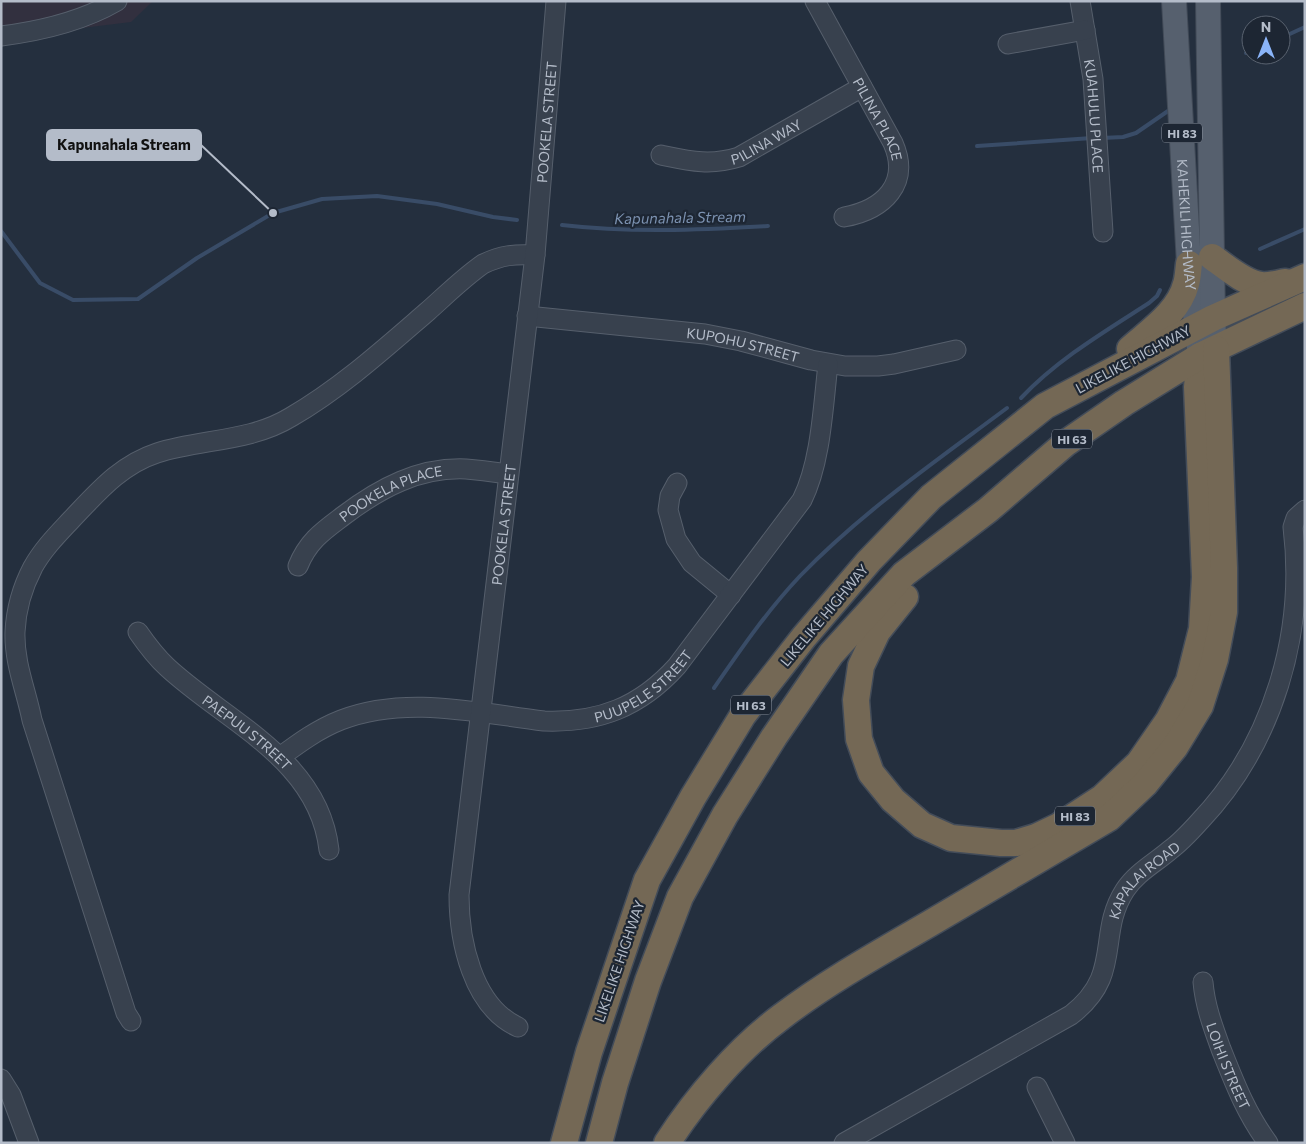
<svg xmlns="http://www.w3.org/2000/svg" width="1306" height="1144" font-family="Commissioner,sans-serif">
	<style>
		.medical { fill: #32303f }
		.lines { fill: none; stroke-linecap: round; stroke-linejoin: round }
		.stream { stroke: #394c67; stroke-width: 4 }
		.minor-casing { stroke: #565f6c; stroke-width: 21 }
		.major-casing { stroke: #414a57; stroke-width: 26 }
		.highway-casing { stroke: #434c59; stroke-width: 29 }
		.minor { stroke: #38414e; stroke-width: 19 }
		.major { stroke: #56606e; stroke-width: 24 }
		.highway { stroke: #746855; stroke-width: 26 }
		.labels { text-anchor: middle; dominant-baseline: central; stroke-width: 4.5; stroke-linejoin: round; paint-order: stroke }
		.shield { fill: #1d2633; stroke: #878f9c; stroke-width: 1 }
		.shield-label { font-size: 12px; font-weight: bold; fill: #b4bcc9 }
		.street-label { font-size: 14px; fill: #b4bcc9; stroke: #1d2633 }
		.water-label { font-size: 15px; font-style: italic; fill: #7c92b1; stroke: #1d2633 }
		.leader { fill: none; stroke: #b4bcc9; stroke-width: 2 }
		.callout-dot { fill: #b4bcc9; stroke: #1d2633; stroke-width: 2 }
		.callout { fill: #b4bcc9; stroke: #b4bcc9; stroke-width: 2 }
		.callout-label { font-size: 15px; text-anchor: middle; font-weight: bold; fill: #111 }
	</style>
	<rect width="100%" height="100%" fill="#242f3e"/>
	<polygon class="medical" points="1,1 153,1 131,22 1,38"/>
	<g class="lines">
		<g class="stream">
			<polyline points="1281,38 1305,27"/>
			<polyline points="1246,53 1251,51"/>
			<polyline points="1102,138 1123,137 1136,133 1168,111"/>
			<polyline points="977,146 1092,138"/>
			<path d="M562,225C631,233 699,230 768,226"/>
			<polyline points="1,231 40,283 73,300 138,299 197,258 273,213 322,199 377,196 437,204 493,217 517,220"/>
			<polyline points="1260,249 1305,229"/>
			<path d="M1021,398C1058,359 1104,332 1149,303L1157,296L1160,290"/>
			<path d="M714,688C741,649 767,611 800,576C862,512 936,461 1007,408"/>
		</g>
		<defs>
			<g id="minor">
				<path id="s1" d="M815,1L893,143C911,184 883,210 844,217"/>
				<path id="s2" d="M1080,1L1093,79L1103,232"/>
				<path d="M1,36C41,31 81,22 117,1"/>
				<polyline points="1008,44 1085,30"/>
				<path id="s3" d="M661,155C690,161 710,166 739,157L862,87"/>
				<path id="s4" d="M527,316L705,334L741,341L811,360L845,366H878L894,364L956,350"/>
				<polyline points="677,483 670,496 668,510 676,539 692,563 731,595"/>
				<path id="s5" d="M298,566C308,541 323,531 343,516C380,488 419,467 466,469C480,470 494,472 508,474"/>
				<path id="s6" d="M138,632C147,645 156,657 167,667C226,722 319,759 329,850"/>
				<path id="s7" d="M280,757C299,743 318,729 341,720C406,695 477,713 544,721C599,723 640,707 677,666L802,500C821,462 823,407 828,364"/>
				<path id="s8" d="M1203,982C1205,1006 1213,1027 1221,1049C1235,1084 1246,1113 1268,1143"/>
				<path d="M131,1021L126,1013L32,720C26,690 14,663 15,632C16,609 23,586 33,567C43,549 57,535 71,520C97,493 120,465 157,453C201,439 250,442 291,417C341,388 384,349 428,311C446,295 463,278 483,264C502,255 514,254 535,255"/>
				<path id="s9" d="M518,1027C472,1006 459,940 459,895L535,255L556,1"/>
				<polyline points="1,1079 11,1095 29,1143"/>
				<polyline points="1037,1087 1065,1143"/>
				<path id="s10" d="M844,1143L1071,1015C1124,974 1096,935 1125,890C1136,873 1155,863 1170,850C1181,842 1191,831 1200,821C1273,744 1306,633 1293,527L1296,518L1305,510"/>
			</g>
			<g id="major">
				<path id="s11" d="M1174,1L1189,264L1200,356"/>
				<polyline points="1208,1 1213,318 1214,335"/>
			</g>
			<g id="highway">
				<path d="M1212,257C1225,266 1244,283 1261,285C1269,286 1278,283 1286,282"/>
				<path d="M1130,349C1150,331 1179,312 1186,284C1188,278 1188,271 1189,264"/>
				<polyline points="905,597 877,632 861,666 856,700 859,739 871,773 893,800 922,825 951,838 1001,843 1016,843 1036,837 1059,826 1102,798 1139,763 1168,721 1189,681 1202,629 1205,577 1197,387 1200,356"/>
				<polyline points="564,1143 589,1052 647,880 693,797 743,715 804,637 869,561 931,497 1045,406 1213,318 1305,277"/>
				<polyline points="599,1143 615,1083 648,981 680,897 725,815 774,737 831,654 904,574 988,510 1066,443 1124,403 1200,356 1305,306"/>
				<path d="M667,1143C696,1098 738,1049 781,1017C827,982 879,953 929,924C989,889 1049,853 1109,818L1145,784L1175,747L1200,706L1215,659L1224,612V568L1216,349"/>
			</g>
		</defs>
		<use href="#minor" class="minor-casing"/>
		<use href="#major" class="major-casing"/>
		<use href="#highway" class="highway-casing"/>
		<use href="#minor" class="minor"/>
		<use href="#major" class="major"/>
		<use href="#highway" class="highway"/>
	</g>
	<g class="labels">
		<g class="shield">
			<rect x="1162" y="123.5" width="40" height="19" rx="4"/>
			<rect x="1052" y="429.5" width="40" height="19" rx="4"/>
			<rect x="731" y="695.5" width="40" height="19" rx="4"/>
			<rect x="1055" y="806.5" width="40" height="19" rx="4"/>
		</g>
		<g class="shield-label">
			<text x="1182" y="133">HI 83</text>
			<text x="1072" y="439">HI 63</text>
			<text x="751" y="705">HI 63</text>
			<text x="1075" y="816">HI 83</text>
		</g>
		<g class="street-label">
			<text stroke="none"><textPath href="#s2" startOffset="116">KUAHULU PLACE</textPath></text>
			<text stroke="none"><textPath href="#s1" startOffset="134">PILINA PLACE</textPath></text>
			<text stroke="none"><textPath href="#s9" startOffset="930">POOKELA STREET</textPath></text>
			<text stroke="none"><textPath href="#s3" startOffset="110">PILINA WAY</textPath></text>
			<text stroke="none"><textPath href="#s11" startOffset="224">KAHEKILI HIGHWAY</textPath></text>
			<text stroke="none"><textPath href="#s4" startOffset="218">KUPOHU STREET</textPath></text>
			<text transform="translate(1133 359) rotate(-28)">LIKELIKE HIGHWAY</text>
			<text stroke="none"><textPath href="#s5" startOffset="122">POOKELA PLACE</textPath></text>
			<text stroke="none"><textPath href="#s9" startOffset="525">POOKELA STREET</textPath></text>
			<text transform="translate(824 615) rotate(-50)">LIKELIKE HIGHWAY</text>
			<text stroke="none"><textPath href="#s7" startOffset="386">PUUPELE STREET</textPath></text>
			<text stroke="none"><textPath href="#s6" startOffset="149">PAEPUU STREET</textPath></text>
			<text stroke="none"><textPath href="#s10" startOffset="420">KAPALAI ROAD</textPath></text>
			<text transform="translate(619 961) rotate(-71)">LIKELIKE HIGHWAY</text>
			<text stroke="none"><textPath href="#s8" startOffset="88">LOIHI STREET</textPath></text>
		</g>
		<g class="water-label">
			<text transform="translate(680 217) rotate(-1)">Kapunahala Stream</text>
		</g>
	</g>
	<path class="leader" d="M273 213L201 145"/>
	<circle class="callout-dot" cx="273" cy="213" r="5"/>
	<rect class="callout" x="47" y="130" width="154" height="30" rx="5"/>
	<g class="callout-label">
		<text x="124" y="150">Kapunahala Stream</text>
	</g>
	<rect width="1306" height="1144" fill="none" stroke="#b4bcc9" stroke-width="5"/>
	<g transform="translate(1266 40)"><circle r="24" fill="#1d2633" stroke="#59626f"/>
	<path d="M0-4L9 19L0 12L-9 19Z" fill="#8ab4f8"/>
	<text y="-8" font-size="14" font-weight="bold" text-anchor="middle" fill="#b4bcc9">N</text>
	</g>
</svg>
